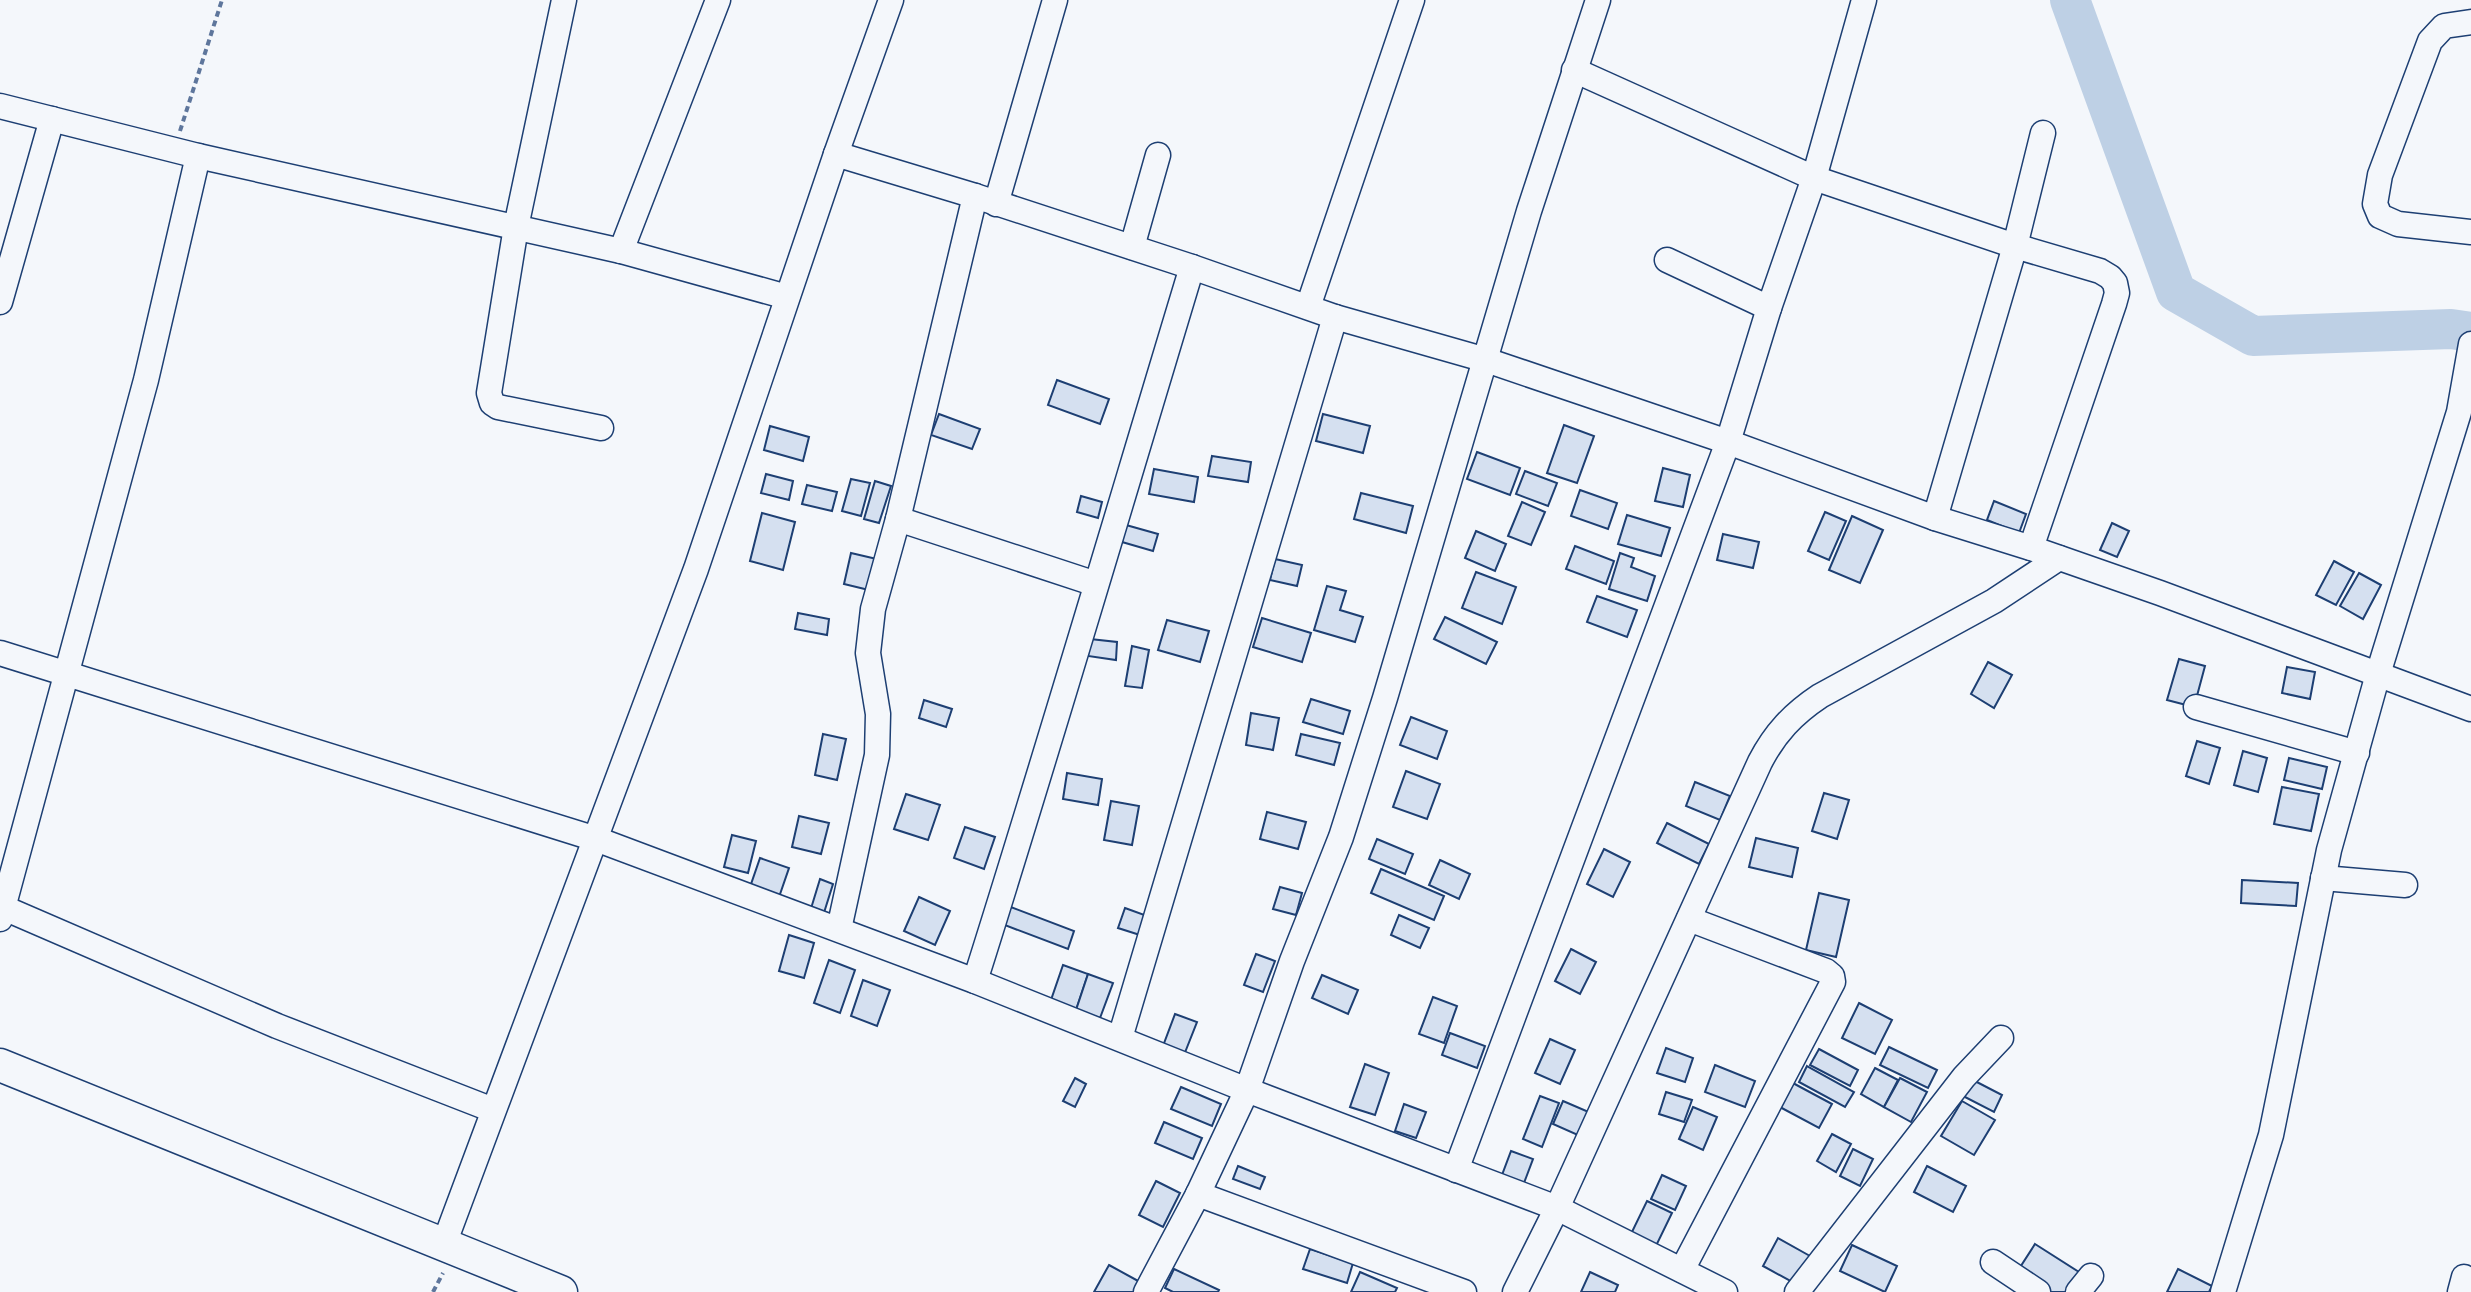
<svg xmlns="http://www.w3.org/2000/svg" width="2471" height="1292" font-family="'Space Grotesk',sans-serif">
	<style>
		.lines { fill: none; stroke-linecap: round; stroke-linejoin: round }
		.river { stroke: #bed0e5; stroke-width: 40 }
		.building { fill: #d5e0f0; stroke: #1d3f73; stroke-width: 2 }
		.minor-casing { stroke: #1d3f73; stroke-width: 27 }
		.major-casing { stroke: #1d3f73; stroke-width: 35 }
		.path { stroke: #5e769c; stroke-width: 4; stroke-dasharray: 6 4; stroke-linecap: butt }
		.minor { stroke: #f4f7fb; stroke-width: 24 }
		.major { stroke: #f4f7fb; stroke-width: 32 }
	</style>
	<rect width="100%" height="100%" fill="#f4f7fb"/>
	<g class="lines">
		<polyline class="river" points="2070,0 2176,292 2253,336 2451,329 2471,332"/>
	</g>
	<g class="building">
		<polygon points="1057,380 1109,399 1100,424 1048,405"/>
		<polygon points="939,414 980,429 972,449 931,435"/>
		<polygon points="1323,414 1370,426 1363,453 1316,441"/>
		<polygon points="1564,425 1594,436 1577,483 1547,473"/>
		<polygon points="770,426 809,437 803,461 764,450"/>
		<polygon points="1477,452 1520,468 1510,495 1467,479"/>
		<polygon points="1212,456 1251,462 1248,482 1208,476"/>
		<polygon points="1663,468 1690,475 1683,507 1655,501"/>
		<polygon points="1154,469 1198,477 1194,502 1149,494"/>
		<polygon points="1525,471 1557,483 1548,506 1516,494"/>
		<polygon points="766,474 793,481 789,500 761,493"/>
		<polygon points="851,479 870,483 861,516 842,511"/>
		<polygon points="875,481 891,486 879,523 864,519"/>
		<polygon points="807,485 837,492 832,511 802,504"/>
		<polygon points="1580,490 1617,503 1608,529 1571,516"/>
		<polygon points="1361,493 1413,506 1406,533 1354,519"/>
		<polygon points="1081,496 1102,502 1098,518 1077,512"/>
		<polygon points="1994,501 2026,514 2019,533 1987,520"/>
		<polygon points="1522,502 1545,512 1531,545 1508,536"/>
		<polygon points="1825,512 1846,521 1829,560 1808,551"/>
		<polygon points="762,513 795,522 783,570 750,561"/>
		<polygon points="1627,515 1670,528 1661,556 1618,544"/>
		<polygon points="1852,516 1883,530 1860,583 1829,570"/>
		<polygon points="2112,523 2129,531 2117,557 2100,550"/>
		<polygon points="1126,525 1158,534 1153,551 1122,542"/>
		<polygon points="1476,531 1506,544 1495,571 1465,558"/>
		<polygon points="1723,534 1759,542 1753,568 1717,560"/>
		<polygon points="1575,546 1614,561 1606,584 1566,569"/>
		<polygon points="851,553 881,560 873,591 844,584"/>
		<polygon points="1620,553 1634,558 1631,567 1655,576 1647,601 1609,589"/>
		<polygon points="1275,559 1302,565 1297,586 1270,580"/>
		<polygon points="2334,561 2354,572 2336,605 2316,595"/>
		<polygon points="1476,572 1516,587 1502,624 1462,608"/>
		<polygon points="2359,573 2381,585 2363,619 2340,606"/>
		<polygon points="1327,586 1346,591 1340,610 1363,617 1355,642 1314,630"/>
		<polygon points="1597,596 1637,610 1627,637 1587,622"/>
		<polygon points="798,613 829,619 827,635 795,629"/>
		<polygon points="1445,617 1497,642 1486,664 1434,639"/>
		<polygon points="1262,618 1311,633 1302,662 1253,647"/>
		<polygon points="1167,620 1209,631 1200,662 1158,650"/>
		<polygon points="1090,639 1117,642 1116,660 1088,656"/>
		<polygon points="1132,646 1149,650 1142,688 1125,686"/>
		<polygon points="2179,659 2205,666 2194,707 2167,700"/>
		<polygon points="1988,662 2012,675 1994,708 1971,694"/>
		<polygon points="2287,667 2315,672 2310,699 2282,693"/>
		<polygon points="1311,699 1350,711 1343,734 1303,722"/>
		<polygon points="924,700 952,709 946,727 919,718"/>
		<polygon points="1251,713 1279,718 1273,750 1246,745"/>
		<polygon points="1411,717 1447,731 1437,759 1400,745"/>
		<polygon points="823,734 846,739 837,780 815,775"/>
		<polygon points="1301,734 1340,743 1334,765 1296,755"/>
		<polygon points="2197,741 2220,748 2209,784 2186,776"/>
		<polygon points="2243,751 2267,758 2258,792 2234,785"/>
		<polygon points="2289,758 2327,767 2322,789 2284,780"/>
		<polygon points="1406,771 1440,784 1427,819 1393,807"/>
		<polygon points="1067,773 1102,779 1098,805 1063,799"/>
		<polygon points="1695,782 1730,796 1720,820 1686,806"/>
		<polygon points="2282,787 2319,794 2311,831 2274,824"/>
		<polygon points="1824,793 1849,800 1837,839 1812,831"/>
		<polygon points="906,794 940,805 928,840 894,829"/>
		<polygon points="1111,801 1139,806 1132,845 1104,840"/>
		<polygon points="1267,812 1306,822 1298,849 1260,839"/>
		<polygon points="799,816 829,823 821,854 792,847"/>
		<polygon points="1667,823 1709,844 1699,864 1657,843"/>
		<polygon points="965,827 995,837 984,869 954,858"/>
		<polygon points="732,835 756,841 748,873 724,867"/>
		<polygon points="1756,838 1798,848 1792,877 1749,867"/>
		<polygon points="1377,839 1413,854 1405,874 1369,859"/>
		<polygon points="1604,849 1630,862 1613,897 1587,884"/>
		<polygon points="760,858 789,868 778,900 749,890"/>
		<polygon points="1440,860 1470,874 1459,899 1429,885"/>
		<polygon points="1381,869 1444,896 1434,920 1371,893"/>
		<polygon points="820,879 833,884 822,919 809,915"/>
		<polygon points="2242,880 2298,883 2296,906 2241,903"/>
		<polygon points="1280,887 1302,893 1296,915 1273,909"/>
		<polygon points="1819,893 1849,900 1836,957 1806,950"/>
		<polygon points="919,897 950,911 935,945 904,931"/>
		<polygon points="1008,906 1074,931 1068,949 1002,924"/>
		<polygon points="1125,908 1150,917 1143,936 1118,928"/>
		<polygon points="1399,915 1429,928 1420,948 1391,935"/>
		<polygon points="789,935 814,943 804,978 779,971"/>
		<polygon points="1571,949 1596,962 1580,994 1555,981"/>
		<polygon points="1256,954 1275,961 1263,992 1244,985"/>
		<polygon points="829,960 855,970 840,1013 814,1003"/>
		<polygon points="1063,965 1088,974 1076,1010 1051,1000"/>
		<polygon points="1088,974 1113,983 1100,1018 1076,1010"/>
		<polygon points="1322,975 1358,990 1348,1014 1312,998"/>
		<polygon points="863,980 890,990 877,1026 851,1016"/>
		<polygon points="1433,997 1457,1006 1444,1043 1419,1034"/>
		<polygon points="1859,1003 1892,1020 1875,1054 1842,1038"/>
		<polygon points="1175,1014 1197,1022 1184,1055 1163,1046"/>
		<polygon points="1450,1033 1485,1046 1477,1068 1442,1055"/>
		<polygon points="1550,1039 1575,1050 1560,1084 1535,1073"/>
		<polygon points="1889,1047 1937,1070 1928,1088 1880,1065"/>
		<polygon points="1666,1048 1693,1058 1685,1082 1657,1073"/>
		<polygon points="1819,1049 1858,1070 1850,1086 1810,1065"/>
		<polygon points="1365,1064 1389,1073 1375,1115 1350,1107"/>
		<polygon points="1715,1065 1755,1081 1745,1107 1705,1092"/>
		<polygon points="1807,1066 1854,1092 1845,1107 1799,1082"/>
		<polygon points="1875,1068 1898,1080 1884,1107 1861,1094"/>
		<polygon points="1075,1078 1086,1084 1075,1107 1063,1101"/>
		<polygon points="1900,1078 1927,1092 1911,1122 1884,1107"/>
		<polygon points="1971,1079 2002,1095 1994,1112 1963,1096"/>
		<polygon points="1791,1082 1832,1104 1819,1128 1778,1106"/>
		<polygon points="1181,1087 1221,1104 1212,1126 1171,1109"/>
		<polygon points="1666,1092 1692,1100 1684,1122 1659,1114"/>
		<polygon points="1540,1096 1559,1103 1542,1147 1523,1139"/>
		<polygon points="1563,1101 1591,1113 1580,1136 1553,1124"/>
		<polygon points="1962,1101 1995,1120 1974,1155 1941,1136"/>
		<polygon points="1404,1104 1426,1112 1416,1138 1395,1131"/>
		<polygon points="1693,1107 1717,1117 1703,1150 1679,1139"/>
		<polygon points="1164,1122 1202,1138 1193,1159 1155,1143"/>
		<polygon points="1832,1134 1851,1144 1836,1172 1817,1161"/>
		<polygon points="1853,1149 1873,1159 1860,1186 1840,1176"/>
		<polygon points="1511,1151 1533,1159 1521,1191 1499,1183"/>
		<polygon points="1238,1166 1265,1177 1260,1189 1233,1179"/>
		<polygon points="1927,1166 1966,1186 1953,1212 1914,1192"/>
		<polygon points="1662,1175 1686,1186 1675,1210 1651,1199"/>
		<polygon points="1156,1181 1180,1193 1163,1227 1139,1215"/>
		<polygon points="1647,1201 1672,1213 1654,1250 1629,1238"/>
		<polygon points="1778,1238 1810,1256 1794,1283 1763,1266"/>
		<polygon points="2035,1244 2079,1272 2067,1292 2049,1292 2017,1272"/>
		<polygon points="1852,1245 1897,1266 1885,1292 1840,1271"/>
		<polygon points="1310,1249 1353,1263 1347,1283 1303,1269"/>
		<polygon points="1109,1265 1140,1282 1134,1292 1094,1292"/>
		<polygon points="1174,1269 1219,1290 1218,1292 1173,1292 1165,1288"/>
		<polygon points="2178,1269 2212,1286 2209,1292 2167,1292"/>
		<polygon points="1360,1272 1397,1288 1395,1292 1351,1292"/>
		<polygon points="1590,1272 1618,1285 1615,1292 1581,1292"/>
	</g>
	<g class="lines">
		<defs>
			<g id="minor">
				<polyline points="564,0 516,227 489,393 492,403 498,407 601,428"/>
				<polyline points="2471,22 2444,26 2430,41 2380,175 2375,204 2380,216 2398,224 2471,232"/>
				<polyline points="1574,70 1814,178 2015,246 2100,271 2110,277 2115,283 2117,293 2114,304 2031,548"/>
				<polyline points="0,106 198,156 621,251 787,297"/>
				<polyline points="836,154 975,196 1192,267 1335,317 1486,360 1728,442 1935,518 2031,548 2160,593 2471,709"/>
				<polyline points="996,204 1055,0"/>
				<polyline points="1132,247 1158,155"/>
				<polyline points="621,251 718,0"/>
				<polyline points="1667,260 1769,308"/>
				<polyline points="0,302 52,119"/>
				<polyline points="1308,307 1412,0"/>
				<polyline points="1935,518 2015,246 2043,133"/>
				<polyline points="898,519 1096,584"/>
				<polyline points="0,653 596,839 975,981 1247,1090 1557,1208 1725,1292"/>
				<polyline points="2196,707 2357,753"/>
				<polyline points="2323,878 2405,885"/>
				<polyline points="4,908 277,1026 493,1110"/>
				<polyline points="0,919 146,380 198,156"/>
				<polyline points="839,929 877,755 878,714 868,653 873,609 898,519 975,196"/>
				<path d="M975,981C1050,744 1120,505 1192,267"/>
				<polyline points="1120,1038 1335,317"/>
				<polyline points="1456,1170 1728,442 1769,308 1814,178 1864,0"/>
				<polyline points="1198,1194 1464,1292"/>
				<polyline points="444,1244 696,569 836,154 891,0"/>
				<polyline points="1993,1262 2038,1292"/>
				<polyline points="1682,1270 1833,982 1832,976 1826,971 1689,919"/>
				<polyline points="1146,1292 1198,1194 1247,1090 1292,961 1341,837 1385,698 1529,211 1598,0"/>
				<path d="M1515,1292L1557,1208L1760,762C1775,733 1793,714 1820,696L1994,601L2059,558"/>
				<polyline points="1797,1292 1964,1077 2001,1038"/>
				<polyline points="2078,1292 2091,1276"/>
				<polyline points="2223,1292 2271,1135 2329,850 2378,674 2459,412 2471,344"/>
				<polyline points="2460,1292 2464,1277"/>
			</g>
			<polyline id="major" points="0,1065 561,1292"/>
		</defs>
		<use href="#minor" class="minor-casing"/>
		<use href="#major" class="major-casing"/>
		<g class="path">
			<polyline points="180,131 222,0"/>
			<polyline points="433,1292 443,1273"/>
		</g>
		<use href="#minor" class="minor"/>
		<use href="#major" class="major"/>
	</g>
</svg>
